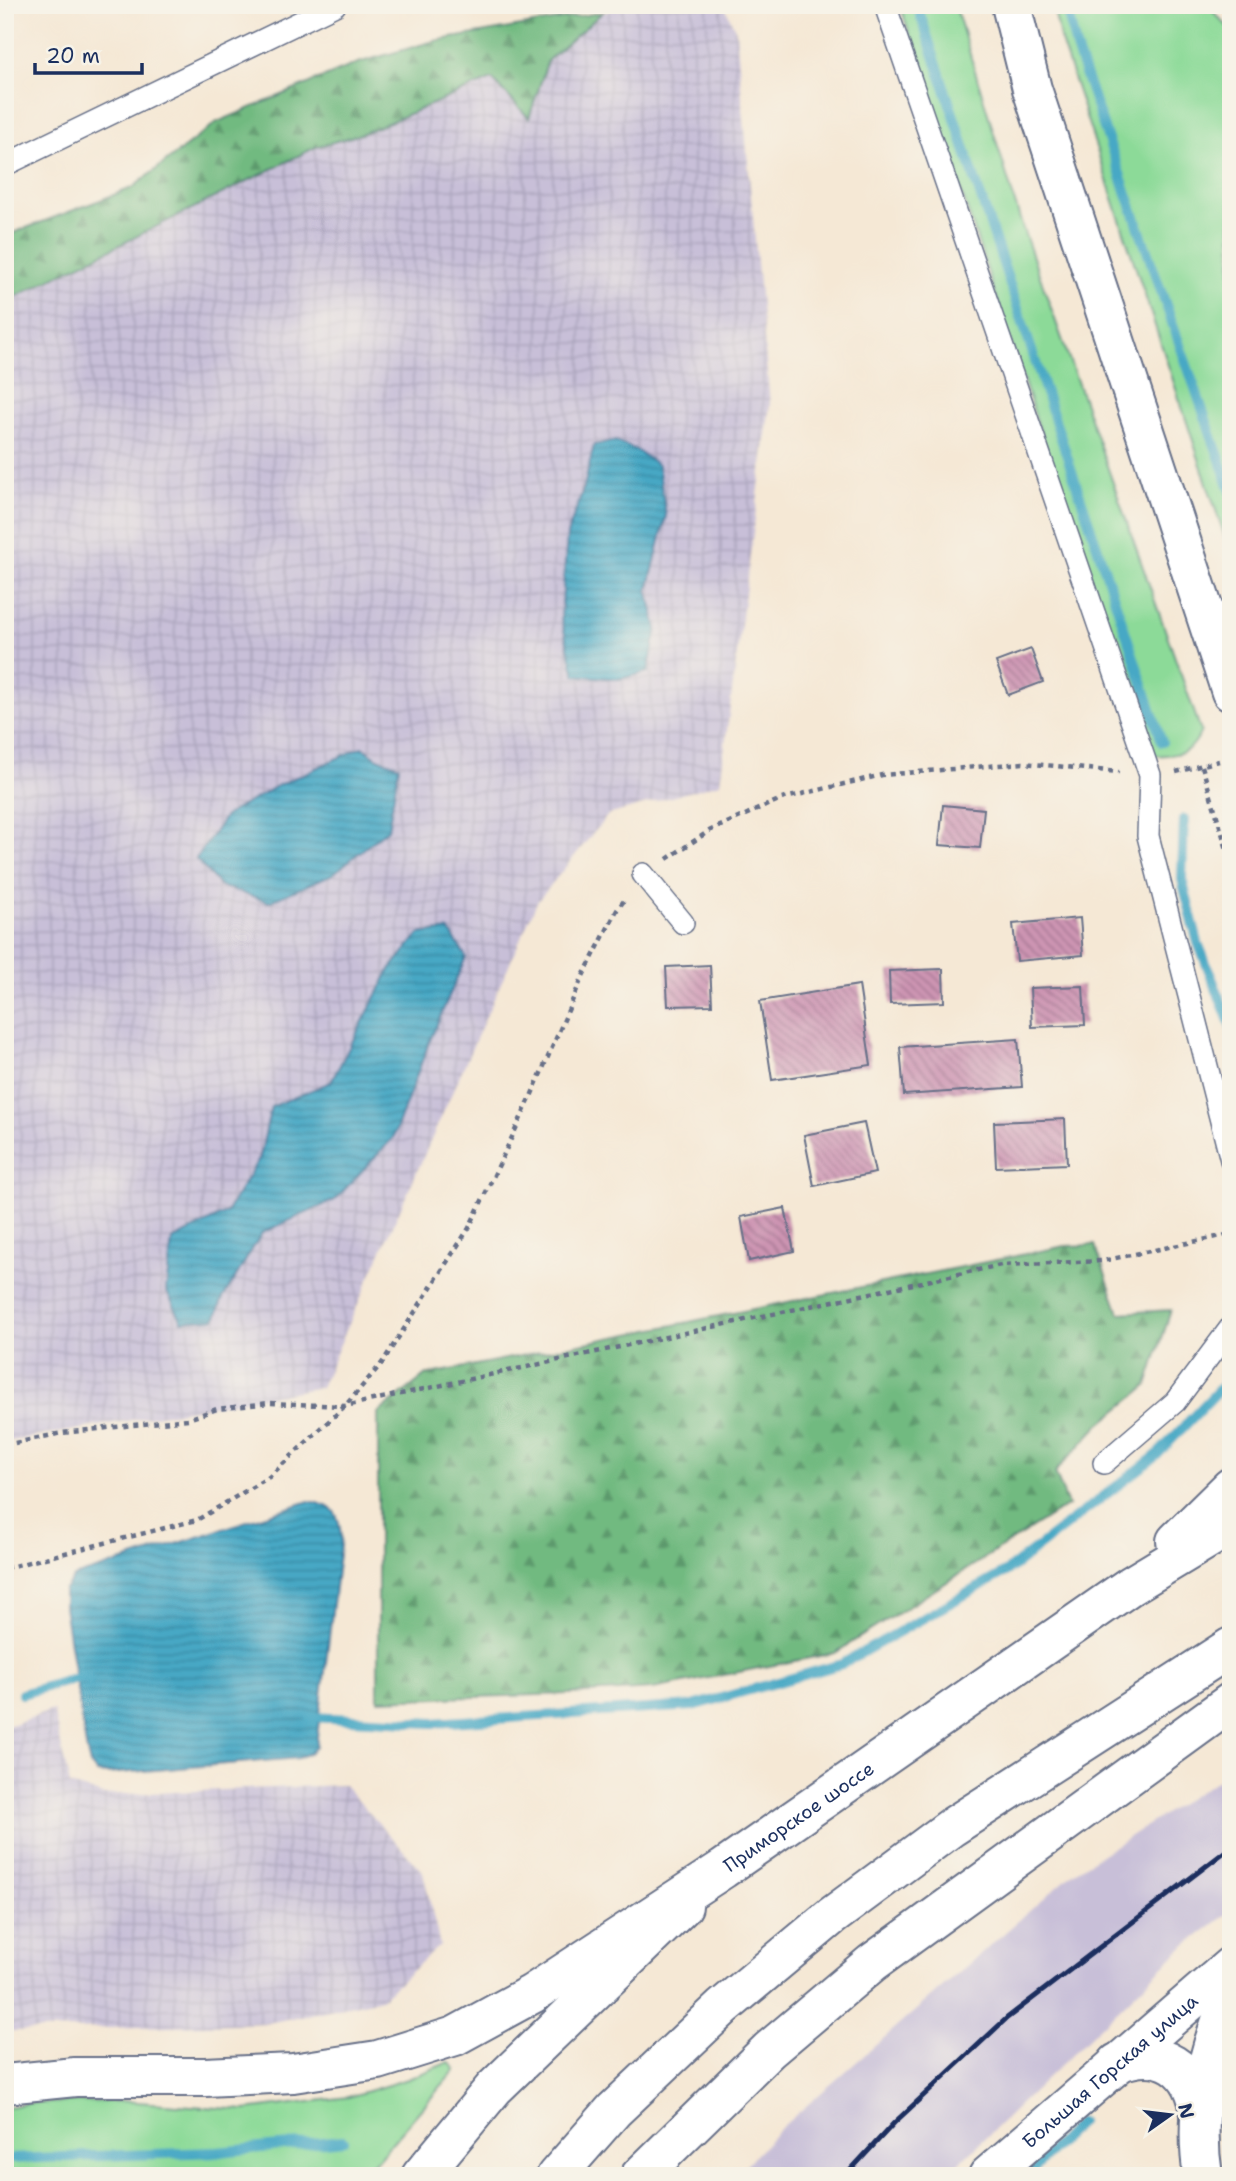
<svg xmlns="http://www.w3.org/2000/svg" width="1236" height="2181" font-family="'Shantell Sans',sans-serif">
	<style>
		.industrial { fill: url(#industrial-grid) }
		.railway { fill: #c8bfd8 }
		.green { fill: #8cda98; stroke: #54847b; stroke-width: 2 }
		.forest { fill: url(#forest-firs); stroke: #46746f; stroke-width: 2 }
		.water { fill: url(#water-rules); stroke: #306c92; stroke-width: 2 }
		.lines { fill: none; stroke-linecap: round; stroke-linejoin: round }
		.stream { stroke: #46a8c5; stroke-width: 10 }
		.building { fill: url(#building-back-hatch) }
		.service-casing { stroke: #677088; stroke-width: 24 }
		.minor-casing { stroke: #677088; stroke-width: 42 }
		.secondary-casing { stroke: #677088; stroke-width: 42 }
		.primary-casing { stroke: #677088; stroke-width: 42 }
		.trunk-casing { stroke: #677088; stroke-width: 42 }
		.path { stroke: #677088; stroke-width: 4.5; stroke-dasharray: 5 5; stroke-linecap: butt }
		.service { stroke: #fff; stroke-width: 21 }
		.minor { stroke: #fff; stroke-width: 38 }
		.secondary { stroke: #fff; stroke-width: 38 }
		.primary { stroke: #fff; stroke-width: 38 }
		.trunk { stroke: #fff; stroke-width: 38 }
		.rail { stroke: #1b2f5e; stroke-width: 5 }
		.labels { text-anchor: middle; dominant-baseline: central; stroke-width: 5; stroke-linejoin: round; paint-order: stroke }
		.street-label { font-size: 19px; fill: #1b2f5e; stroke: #f7f3e8 }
	</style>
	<defs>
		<pattern id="industrial-grid" width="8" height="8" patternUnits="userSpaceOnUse" patternTransform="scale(1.75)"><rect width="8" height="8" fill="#c8bfd8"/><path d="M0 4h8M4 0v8" fill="none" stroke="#aba4bc"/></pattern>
		<pattern id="forest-firs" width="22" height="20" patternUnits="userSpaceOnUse" patternTransform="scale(1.75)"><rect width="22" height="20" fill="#71ba80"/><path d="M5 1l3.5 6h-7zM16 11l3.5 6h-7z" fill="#5c986c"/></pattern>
		<pattern id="water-rules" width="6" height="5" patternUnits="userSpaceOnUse" patternTransform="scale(1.75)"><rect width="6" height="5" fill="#46a8c5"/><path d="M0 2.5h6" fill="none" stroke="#3a89a3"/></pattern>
		<pattern id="building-back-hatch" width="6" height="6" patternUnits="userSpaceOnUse" patternTransform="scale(1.75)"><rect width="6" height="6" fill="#cd94b2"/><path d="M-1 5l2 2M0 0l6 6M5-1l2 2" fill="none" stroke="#a67994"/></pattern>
	</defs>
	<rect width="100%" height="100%" fill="#f7f3e8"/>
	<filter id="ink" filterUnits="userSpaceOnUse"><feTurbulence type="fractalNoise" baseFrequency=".0143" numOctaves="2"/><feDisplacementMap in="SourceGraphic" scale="14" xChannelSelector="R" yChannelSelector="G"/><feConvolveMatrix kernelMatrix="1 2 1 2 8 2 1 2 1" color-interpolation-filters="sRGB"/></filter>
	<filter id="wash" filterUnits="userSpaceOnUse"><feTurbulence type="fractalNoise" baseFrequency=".00686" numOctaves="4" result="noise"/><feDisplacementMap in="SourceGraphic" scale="28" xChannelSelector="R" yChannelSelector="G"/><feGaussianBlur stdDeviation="1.57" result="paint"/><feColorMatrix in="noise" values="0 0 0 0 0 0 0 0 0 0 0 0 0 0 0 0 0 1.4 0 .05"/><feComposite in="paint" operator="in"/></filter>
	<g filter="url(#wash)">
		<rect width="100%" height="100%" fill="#f5e8d5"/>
		<g class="industrial">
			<polygon points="621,5 724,5 736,31 770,404 720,783 608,815 537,902 321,1387 5,1442 5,294"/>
			<polygon points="53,1710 70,1785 103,1795 344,1785 423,1872 440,1945 381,1999 268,2023 12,2031 5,2029 5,1727"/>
		</g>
		<polygon class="railway" points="1231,1771 1231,1911 1181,1949 946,2176 735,2176 782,2127 1073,1873"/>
		<g class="green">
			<path d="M900,5H955L1023,229L1201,731C1191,758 1172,755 1147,756Z"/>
			<polygon points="1053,5 1207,5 1231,30 1231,556 1060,38"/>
			<polygon points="449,2062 456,2069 363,2176 5,2176 5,2108 28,2103 124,2101 245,2110 348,2097 408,2079"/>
		</g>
		<g class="forest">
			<polygon points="603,12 548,60 529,118 492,79 361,134 316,147 5,302 5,236 132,188 217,122 358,63 434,41"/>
			<polygon points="1095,1245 1119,1313 1171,1310 1147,1386 1099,1425 1055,1472 1068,1505 835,1653 653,1689 569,1694 378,1700 378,1413 426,1375 1065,1246"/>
		</g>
		<g class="water">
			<polygon points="615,441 634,449 658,465 666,516 648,590 657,629 648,672 619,679 575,675 561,618 567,535 584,487 594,445"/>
			<polygon points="362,747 378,758 399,766 388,829 333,874 269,902 220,886 196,859 226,815 279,785"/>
			<polygon points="449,930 466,957 428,1045 393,1138 335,1200 262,1233 223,1298 215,1319 182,1321 166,1290 172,1240 226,1213 260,1157 271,1107 331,1082 391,968 419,934"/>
			<path d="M309,1501C334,1506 339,1511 341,1537L316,1746L310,1753L298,1758L107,1774L97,1773L90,1765L86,1747L64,1606V1591L74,1577Z"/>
		</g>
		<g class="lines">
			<g class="stream">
				<polyline points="917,5 1162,742"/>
				<polyline points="1066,5 1076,48 1231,491"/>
				<polyline points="1184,819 1182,879 1198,943 1231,1026"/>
				<polyline points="22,1694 76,1678 90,1680"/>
				<polyline points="310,1717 433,1723 693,1706 842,1664 1007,1571 1156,1456 1231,1377"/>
				<polyline points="5,2159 218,2152 344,2140"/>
				<polyline points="1026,2176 1080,2122"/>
			</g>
		</g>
		<g id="blocks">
			<g class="building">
				<polygon points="1031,649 1043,682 1008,695 996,662"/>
				<polygon points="943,805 984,809 980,848 939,845"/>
				<polygon points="1080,918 1083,955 1017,961 1013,924"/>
				<polygon points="710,965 712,1005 668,1006 666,967"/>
				<polygon points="943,969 944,1002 890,1004 889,971"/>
				<polygon points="859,985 871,1065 772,1080 760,1001"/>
				<polygon points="1083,986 1085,1025 1032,1027 1030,988"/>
				<polygon points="1018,1039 1022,1087 904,1095 900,1047"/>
				<polygon points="1065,1119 1067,1164 996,1167 994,1122"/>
				<polygon points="864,1123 875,1173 814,1186 804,1135"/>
				<polygon points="785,1208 794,1251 749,1261 741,1217"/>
			</g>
		</g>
	</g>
	<g filter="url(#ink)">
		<use href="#blocks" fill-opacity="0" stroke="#677088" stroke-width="2"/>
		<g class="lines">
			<defs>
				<g id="service">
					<polyline points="885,5 1150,775 1148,836 1231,1160"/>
					<polyline points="5,165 335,5"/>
					<polyline points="643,874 683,923"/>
					<polyline points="1104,1463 1175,1402 1231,1327"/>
				</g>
				<g id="minor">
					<path d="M1117,2063C1162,2046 1194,2067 1200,2114"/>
					<path id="s1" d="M988,2176L1231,1966"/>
				</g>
				<path id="secondary" d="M1203,2176C1193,2115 1206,2052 1231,1997"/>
				<g id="primary">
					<polyline points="421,2176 494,2088 683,1906"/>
					<polyline points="556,2176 614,2110 723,2007 832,1916 952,1827 1231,1647"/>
				</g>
				<g id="trunk">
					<polyline points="1011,5 1032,89 1231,692"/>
					<polyline points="1176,1541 1231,1487"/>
					<path id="s2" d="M5,2084L75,2077H205L293,2073L378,2060L455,2036L532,1994L723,1869L1130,1586L1231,1525"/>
					<polyline points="640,2176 769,2050 872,1963 1231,1702"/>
				</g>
			</defs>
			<use href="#service" class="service-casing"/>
			<use href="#minor" class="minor-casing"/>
			<use href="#secondary" class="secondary-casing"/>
			<use href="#primary" class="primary-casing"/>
			<use href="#trunk" class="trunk-casing"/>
			<g class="path">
				<polyline points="1202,766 1231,863"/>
				<polyline points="1176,772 1219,761"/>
				<polyline points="667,859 709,831 781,799 882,775 1023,763 1119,772"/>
				<polyline points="5,1445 62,1433 188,1419 217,1409 269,1403 345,1406 1001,1265 1102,1261 1231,1234"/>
				<polyline points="5,1568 197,1520 269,1477 345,1406 382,1363 469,1228 529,1101 582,978 617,910 626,898"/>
			</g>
			<use href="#service" class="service"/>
			<use href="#minor" class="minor"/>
			<use href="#secondary" class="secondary"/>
			<use href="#primary" class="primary"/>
			<use href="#trunk" class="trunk"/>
			<polyline class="rail" points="845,2176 894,2123 1007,2018 1231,1847"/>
		</g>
	</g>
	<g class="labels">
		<g class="street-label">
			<text stroke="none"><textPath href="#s2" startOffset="863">Приморское шоссе</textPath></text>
			<text stroke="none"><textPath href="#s1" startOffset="161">Большая Горская улица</textPath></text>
		</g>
	</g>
	<rect width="1236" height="2181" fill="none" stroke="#f7f3e8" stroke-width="28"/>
	<g transform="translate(1170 2115) rotate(76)" stroke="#f7f3e8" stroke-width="5" paint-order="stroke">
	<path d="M0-5L12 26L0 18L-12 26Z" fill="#1b2f5e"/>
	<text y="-10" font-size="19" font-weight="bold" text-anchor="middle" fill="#1b2f5e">N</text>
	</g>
	<path d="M35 63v10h107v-10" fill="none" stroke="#1b2f5e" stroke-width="3.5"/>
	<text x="46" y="63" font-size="21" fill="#1b2f5e" stroke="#f7f3e8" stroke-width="5" paint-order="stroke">20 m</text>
</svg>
